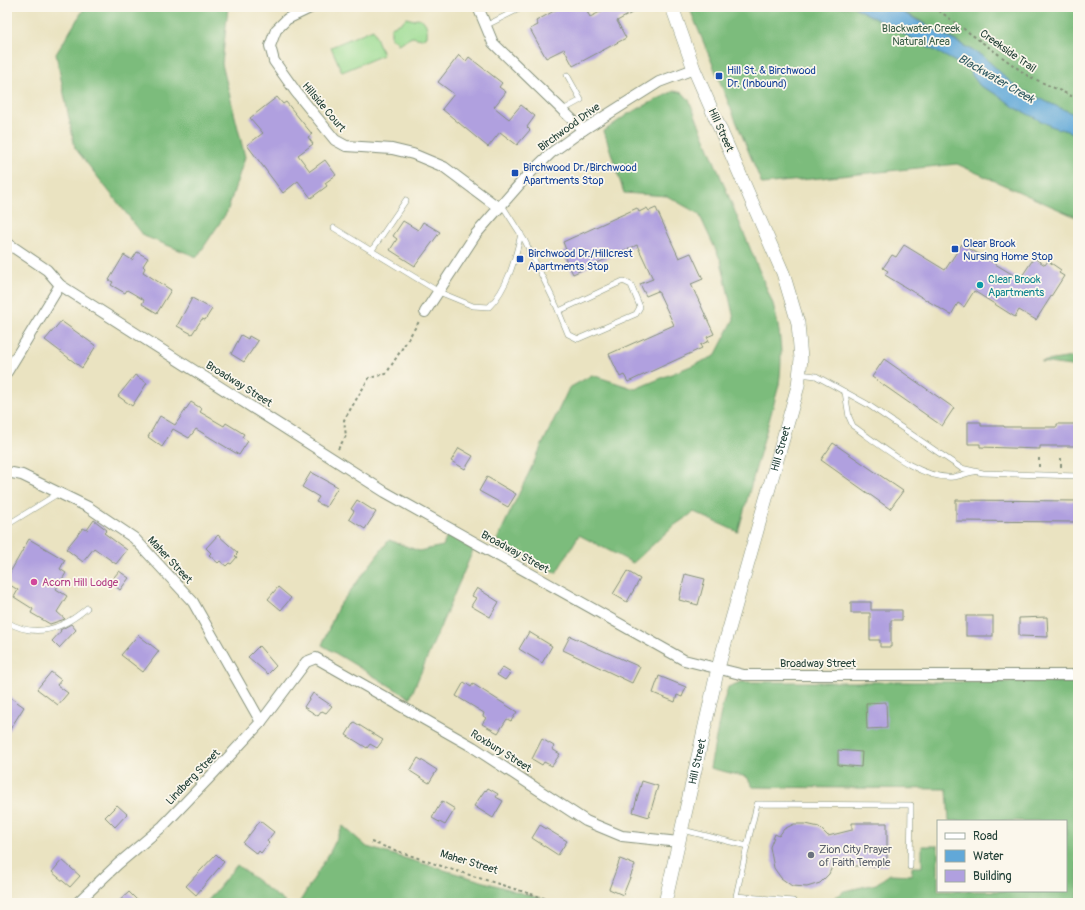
<svg xmlns="http://www.w3.org/2000/svg" width="1085" height="910" font-family="Pangolin,sans-serif">
	<style>
		.green { fill: #9bdc92; stroke: #5d8c63 }
		.forest { fill: #7cbc7c; stroke: #4e7c58 }
		.water { fill: #61a8d8; stroke: #407286 }
		.building { fill: #b0a0df }
		.lines { fill: none; stroke-linecap: round; stroke-linejoin: round }
		.service-casing { stroke: #84907a; stroke-width: 6 }
		.minor-casing { stroke: #84907a; stroke-width: 12 }
		.tertiary-casing { stroke: #84907a; stroke-width: 14 }
		.path { stroke: #84907a; stroke-width: 2; stroke-dasharray: 3 3; stroke-linecap: butt }
		.service { stroke: #fff; stroke-width: 5 }
		.minor { stroke: #fff; stroke-width: 10 }
		.tertiary { stroke: #fff; stroke-width: 13 }
		.transit-dot { fill: #1a4fb4; stroke: #fbf7ec; stroke-width: 1.5 }
		.culture-dot { fill: #0f9aa8; stroke: #fbf7ec; stroke-width: 1.5 }
		.hotel-dot { fill: #d1479c; stroke: #fbf7ec; stroke-width: 1.5 }
		.worship-dot { fill: #6b7280; stroke: #fbf7ec; stroke-width: 1.5 }
		.labels { text-anchor: middle; dominant-baseline: central; stroke-width: 3.5; stroke-linejoin: round; paint-order: stroke }
		.park-label { font-size: 11px; fill: #385d47; stroke: #fbf7ec }
		.street-label { font-size: 11px; fill: #1f3d34; stroke: #fbf7ec }
		.transit-label { font-size: 11px; fill: #164399; stroke: #fbf7ec; text-anchor: start }
		.culture-label { font-size: 11px; fill: #0d838f; stroke: #fbf7ec; text-anchor: start }
		.hotel-label { font-size: 11px; fill: #b23c85; stroke: #fbf7ec; text-anchor: start }
		.worship-label { font-size: 11px; fill: #5b616d; stroke: #fbf7ec; text-anchor: start }
		.water-label { font-size: 12px; font-style: italic; fill: #335d65; stroke: #fbf7ec }
	</style>
	<rect width="100%" height="100%" fill="#fbf7ec"/>
	<filter id="ink" filterUnits="userSpaceOnUse"><feTurbulence type="fractalNoise" baseFrequency=".025" numOctaves="2"/><feDisplacementMap in="SourceGraphic" scale="8" xChannelSelector="R" yChannelSelector="G"/><feConvolveMatrix kernelMatrix="1 2 1 2 8 2 1 2 1" color-interpolation-filters="sRGB"/></filter>
	<filter id="wash" filterUnits="userSpaceOnUse"><feTurbulence type="fractalNoise" baseFrequency=".012" numOctaves="4" result="noise"/><feDisplacementMap in="SourceGraphic" scale="16" xChannelSelector="R" yChannelSelector="G"/><feGaussianBlur stdDeviation="0.9" result="paint"/><feColorMatrix in="noise" values="0 0 0 0 0 0 0 0 0 0 0 0 0 0 0 0 0 1.4 0 .05"/><feComposite in="paint" operator="in"/></filter>
	<g filter="url(#wash)">
		<rect width="100%" height="100%" fill="#eae3c1"/>
		<g class="green">
			<path d="M406,18L414,20L416,18C426,18 428,28 427,36L422,39L412,37L398,44L396,40L391,39V27L401,23Z"/>
			<polygon points="373,29 383,55 342,72 331,47"/>
		</g>
		<g class="forest">
			<polygon points="85,7 228,7 222,64 245,157 227,212 197,257 144,236 75,148 56,54"/>
			<polygon points="689,7 854,7 967,68 980,86 1000,96 1014,107 1053,127 1078,134 1078,218 957,164 762,184"/>
			<polygon points="894,7 1078,7 1078,116 1038,98 1015,86 984,57 923,22"/>
			<path d="M674,91L683,93L689,100L773,304C781,333 783,355 779,385L738,532L694,512L672,527L633,563L579,535L556,573L497,540L569,388L592,375L635,389L715,356L734,319L721,261L699,214L667,196L624,193L604,131L628,114Z"/>
			<polygon points="1078,356 1078,367 1041,362"/>
			<polygon points="448,534 474,548 410,698 322,645 338,607 389,540 419,551 443,546"/>
			<polygon points="741,682 1078,682 1078,903 827,903 844,891 876,884 890,874 912,875 912,867 922,867 922,846 938,846 938,891 1066,891 1066,821 949,821 947,789 753,787 747,777 710,768 722,707 728,687"/>
			<polygon points="343,826 367,847 555,903 299,903 330,852"/>
			<polygon points="237,865 286,903 206,903"/>
		</g>
		<polygon class="water" points="854,7 895,8 984,57 1015,86 1038,98 1078,116 1078,134 1053,127 1014,107 1000,96 980,86 967,68"/>
		<g id="blocks">
			<g class="building">
				<polygon points="561,7 585,7 590,17 610,7 643,7 617,21 626,38 573,66 564,49 546,58 530,29 538,25 536,21"/>
				<polygon points="459,55 466,61 469,57 502,83 499,87 506,92 494,107 509,119 521,105 535,116 527,127 530,130 517,145 500,132 488,147 442,109 454,94 438,82"/>
				<polygon points="277,97 283,104 286,102 312,134 308,137 313,144 298,155 310,171 325,160 336,175 325,183 327,186 311,198 298,181 283,193 247,145 263,133 250,118"/>
				<polygon points="637,208 639,212 647,208 649,211 656,208 679,258 691,253 703,279 691,284 714,334 707,337 709,341 700,345 702,348 628,382 624,375 620,377 609,354 674,325 658,291 646,296 640,284 653,279 637,245 573,274 562,252 566,250 563,242"/>
				<polygon points="403,221 418,230 423,222 440,232 415,266 390,250 397,239 393,236"/>
				<polygon points="962,244 1020,279 1034,258 1045,265 1048,261 1061,270 1059,273 1064,276 1036,320 1019,310 1015,317 974,291 964,307 958,303 951,315 885,275 888,271 883,268 892,255 896,257 904,245 945,270"/>
				<polygon points="137,252 148,258 143,266 145,268 143,272 171,290 157,313 142,304 144,300 127,290 125,293 111,285 113,282 109,280 124,255 132,260"/>
				<polygon points="192,298 212,309 205,320 202,319 192,334 177,326"/>
				<polygon points="61,321 96,346 82,368 45,340"/>
				<polygon points="241,335 248,339 249,336 258,341 244,362 231,354"/>
				<polygon points="884,359 954,408 942,426 872,377"/>
				<polygon points="135,375 147,383 132,406 118,396"/>
				<polygon points="191,402 202,409 200,412 224,426 226,423 244,434 242,437 248,441 239,455 196,429 189,438 173,429 162,447 148,437 160,416 175,425"/>
				<polygon points="968,422 981,422 981,426 1004,426 1004,427 1057,427 1057,424 1078,424 1078,446 1040,446 1040,449 980,447 980,444 968,444"/>
				<polygon points="833,443 903,491 890,509 821,460"/>
				<polygon points="459,448 473,456 465,469 451,461"/>
				<polygon points="311,472 338,487 326,507 316,502 319,497 302,487"/>
				<polygon points="487,477 516,494 508,507 479,491"/>
				<polygon points="357,500 376,512 365,529 349,519 354,511 351,509"/>
				<polygon points="956,500 1078,501 1078,522 956,521"/>
				<polygon points="94,520 107,530 104,533 127,550 116,564 94,548 83,562 66,549 83,528 87,530"/>
				<polygon points="218,535 238,553 235,556 237,557 231,564 229,563 226,566 220,561 218,563 209,555 211,553 206,548"/>
				<polygon points="29,539 65,560 60,569 66,573 56,589 67,596 57,612 65,619 50,624 31,613 33,609 14,597 18,590 10,585 8,576"/>
				<polygon points="119,571 129,578 120,590 110,582"/>
				<polygon points="627,571 640,579 627,602 613,594"/>
				<polygon points="685,574 705,579 698,605 679,600"/>
				<polygon points="278,587 291,598 281,610 268,599"/>
				<polygon points="477,588 499,602 490,617 471,606 476,598 472,596"/>
				<polygon points="851,602 871,602 871,610 902,610 902,620 891,620 891,647 880,647 880,640 870,640 870,613 851,613"/>
				<rect x="966" y="616" width="27" height="20"/>
				<polygon points="1047,617 1048,637 1019,636 1019,618"/>
				<polygon points="71,624 76,630 59,648 52,641 61,631 60,630"/>
				<polygon points="529,632 552,646 542,663 519,649"/>
				<polygon points="138,635 159,651 143,672 121,655"/>
				<polygon points="570,636 640,667 632,683 563,650"/>
				<polygon points="259,646 276,666 268,674 248,657"/>
				<polygon points="503,667 511,672 505,680 497,675"/>
				<polygon points="51,672 61,680 57,685 68,693 58,705 37,689"/>
				<polygon points="659,676 686,687 682,697 677,695 675,702 653,693"/>
				<polygon points="464,682 471,687 473,684 517,712 511,721 507,719 498,733 482,724 486,718 483,716 484,713 456,696"/>
				<polygon points="313,693 332,706 326,713 322,711 318,716 304,707"/>
				<polygon points="7,695 24,707 7,734"/>
				<polygon points="886,702 887,728 867,729 866,703"/>
				<polygon points="354,722 383,740 377,748 370,744 367,748 346,735"/>
				<polygon points="542,739 554,746 552,749 560,754 552,766 544,762 542,765 532,759"/>
				<polygon points="838,750 862,752 861,767 838,765"/>
				<polygon points="418,758 437,770 429,783 410,771"/>
				<polygon points="642,781 658,786 649,817 633,812"/>
				<polygon points="488,788 498,794 496,797 503,801 493,818 474,806 485,790 486,791"/>
				<polygon points="442,801 455,809 445,825 432,818"/>
				<polygon points="117,805 127,814 115,827 105,817"/>
				<polygon points="260,821 274,832 267,841 269,843 261,853 259,851 257,854 243,843"/>
				<polygon points="852,823 887,823 887,866 852,866 852,858 834,862 829,874 820,883 807,887 792,886 781,878 774,868 770,847 775,834 779,836 784,829 794,824 806,824 819,827 828,836 852,830"/>
				<polygon points="540,825 567,841 558,855 532,838"/>
				<polygon points="216,854 224,862 196,895 186,886"/>
				<polygon points="620,859 635,865 623,895 609,889"/>
				<polygon points="62,860 80,876 70,887 52,872"/>
				<polygon points="129,892 140,903 117,903"/>
			</g>
		</g>
	</g>
	<g filter="url(#ink)">
		<use href="#blocks" fill-opacity="0" stroke="#84907a" stroke-width="1"/>
		<g class="lines">
			<defs>
				<g id="service">
					<polyline points="485,26 523,7"/>
					<polyline points="563,110 581,100 567,75"/>
					<polyline points="502,205 525,241 556,305 568,334 578,339 636,314 640,307 631,285 623,281 559,311"/>
					<path d="M334,228L439,292L473,306L489,307C508,288 515,259 521,234"/>
					<polyline points="372,250 406,200"/>
					<polyline points="800,374 816,376 867,404 961,468 983,473 1078,476"/>
					<path d="M845,392L849,417L853,426C879,444 920,480 953,477C960,476 967,473 974,472"/>
					<polyline points="7,525 59,493"/>
					<path d="M7,622C36,639 64,628 87,608"/>
					<polyline points="683,830 747,846 757,804 911,805 910,867"/>
					<polyline points="747,846 736,896 793,901"/>
				</g>
				<g id="minor">
					<polyline points="312,7 287,19 276,30 270,46 274,61 296,92 335,140 346,146 392,149 413,154 444,167 499,208"/>
					<polyline points="478,7 493,43 583,130"/>
					<polyline points="7,243 47,270 60,285 385,492 684,660 744,675 1078,675"/>
					<polyline points="425,312 476,234 526,177 551,153 583,130 659,82 694,69"/>
					<polyline points="7,372 60,285"/>
					<polyline points="7,472 22,475 88,507 134,538 193,602 261,722"/>
					<polyline points="77,903 118,864 163,826 209,778 261,722 306,662 316,658 473,747 586,821 622,836 679,842"/>
				</g>
				<g id="tertiary">
					<path id="s1" d="M665,903L718,668L798,386L801,359L798,323L783,273L694,69L672,7"/>
				</g>
			</defs>
			<use href="#service" class="service-casing"/>
			<use href="#minor" class="minor-casing"/>
			<use href="#tertiary" class="tertiary-casing"/>
			<g class="path">
				<polyline points="934,7 1028,76 1078,99"/>
				<polyline points="338,449 346,436 344,420 369,378 386,374 420,320"/>
				<polyline points="1039,467 1039,456"/>
				<polyline points="1061,467 1061,456"/>
				<polyline points="371,842 447,868 560,903"/>
			</g>
			<use href="#service" class="service"/>
			<use href="#minor" class="minor"/>
			<use href="#tertiary" class="tertiary"/>
		</g>
	</g>
	<g class="transit-dot">
		<rect x="715" y="72" width="8" height="8" rx="2"/>
		<rect x="511" y="169" width="8" height="8" rx="2"/>
		<rect x="951" y="245" width="8" height="8" rx="2"/>
		<rect x="516" y="255" width="8" height="8" rx="2"/>
	</g>
	<circle class="culture-dot" cx="980" cy="285" r="4"/>
	<circle class="hotel-dot" cx="34" cy="582" r="4"/>
	<circle class="worship-dot" cx="811" cy="855" r="4"/>
	<g class="labels">
		<g class="park-label">
			<text x="921" y="28">Blackwater Creek<tspan x="921" dy="13">Natural Area</tspan></text>
		</g>
		<g class="street-label">
			<text transform="translate(1008 51) rotate(35)">Creekside Trail</text>
			<text transform="translate(324 107) rotate(50)">Hillside Court</text>
			<text transform="translate(569 127) rotate(-36)">Birchwood Drive</text>
			<text transform="translate(721 130) rotate(66)">Hill Street</text>
			<text transform="translate(239 384) rotate(32)">Broadway Street</text>
			<text stroke="none"><textPath href="#s1" startOffset="469">Hill Street</textPath></text>
			<text transform="translate(515 552) rotate(29)">Broadway Street</text>
			<text transform="translate(170 560) rotate(47)">Maher Street</text>
			<text x="818" y="663">Broadway Street</text>
			<text transform="translate(501 751) rotate(32)">Roxbury Street</text>
			<text stroke="none"><textPath href="#s1" startOffset="145">Hill Street</textPath></text>
			<text transform="translate(193 777) rotate(-46)">Lindberg Street</text>
			<text transform="translate(469 862) rotate(17)">Maher Street</text>
		</g>
		<g class="transit-label">
			<text x="727" y="70">Hill St. &amp; Birchwood<tspan x="727" dy="13">Dr. (Inbound)</tspan></text>
			<text x="523" y="167">Birchwood Dr./Birchwood<tspan x="523" dy="13">Apartments Stop</tspan></text>
			<text x="963" y="243">Clear Brook<tspan x="963" dy="13">Nursing Home Stop</tspan></text>
			<text x="528" y="253">Birchwood Dr./Hillcrest<tspan x="528" dy="13">Apartments Stop</tspan></text>
		</g>
		<g class="culture-label">
			<text x="988" y="279">Clear Brook<tspan x="988" dy="13">Apartments</tspan></text>
		</g>
		<g class="hotel-label">
			<text x="42" y="582">Acorn Hill Lodge</text>
		</g>
		<g class="worship-label">
			<text x="819" y="849">Zion City Prayer<tspan x="819" dy="13">of Faith Temple</tspan></text>
		</g>
		<g class="water-label">
			<text transform="translate(996 79) rotate(30)">Blackwater Creek</text>
		</g>
	</g>
	<rect width="1085" height="910" fill="none" stroke="#fbf7ec" stroke-width="24"/>
	<rect x="937" y="820" width="130" height="72" fill="#fbf7ec" stroke="#a3ada2"/>
	<rect x="945" y="833" width="20" height="6" fill="#ffffff" stroke="#a3ada2"/>
	<text x="973" y="840" font-size="12" fill="#1f3d34">Road</text>
	<rect x="945" y="850" width="20" height="12" fill="#61a8d8" stroke="#a3ada2"/>
	<text x="973" y="860" font-size="12" fill="#1f3d34">Water</text>
	<rect x="945" y="870" width="20" height="12" fill="#b0a0df" stroke="#a3ada2"/>
	<text x="973" y="880" font-size="12" fill="#1f3d34">Building</text>
</svg>
